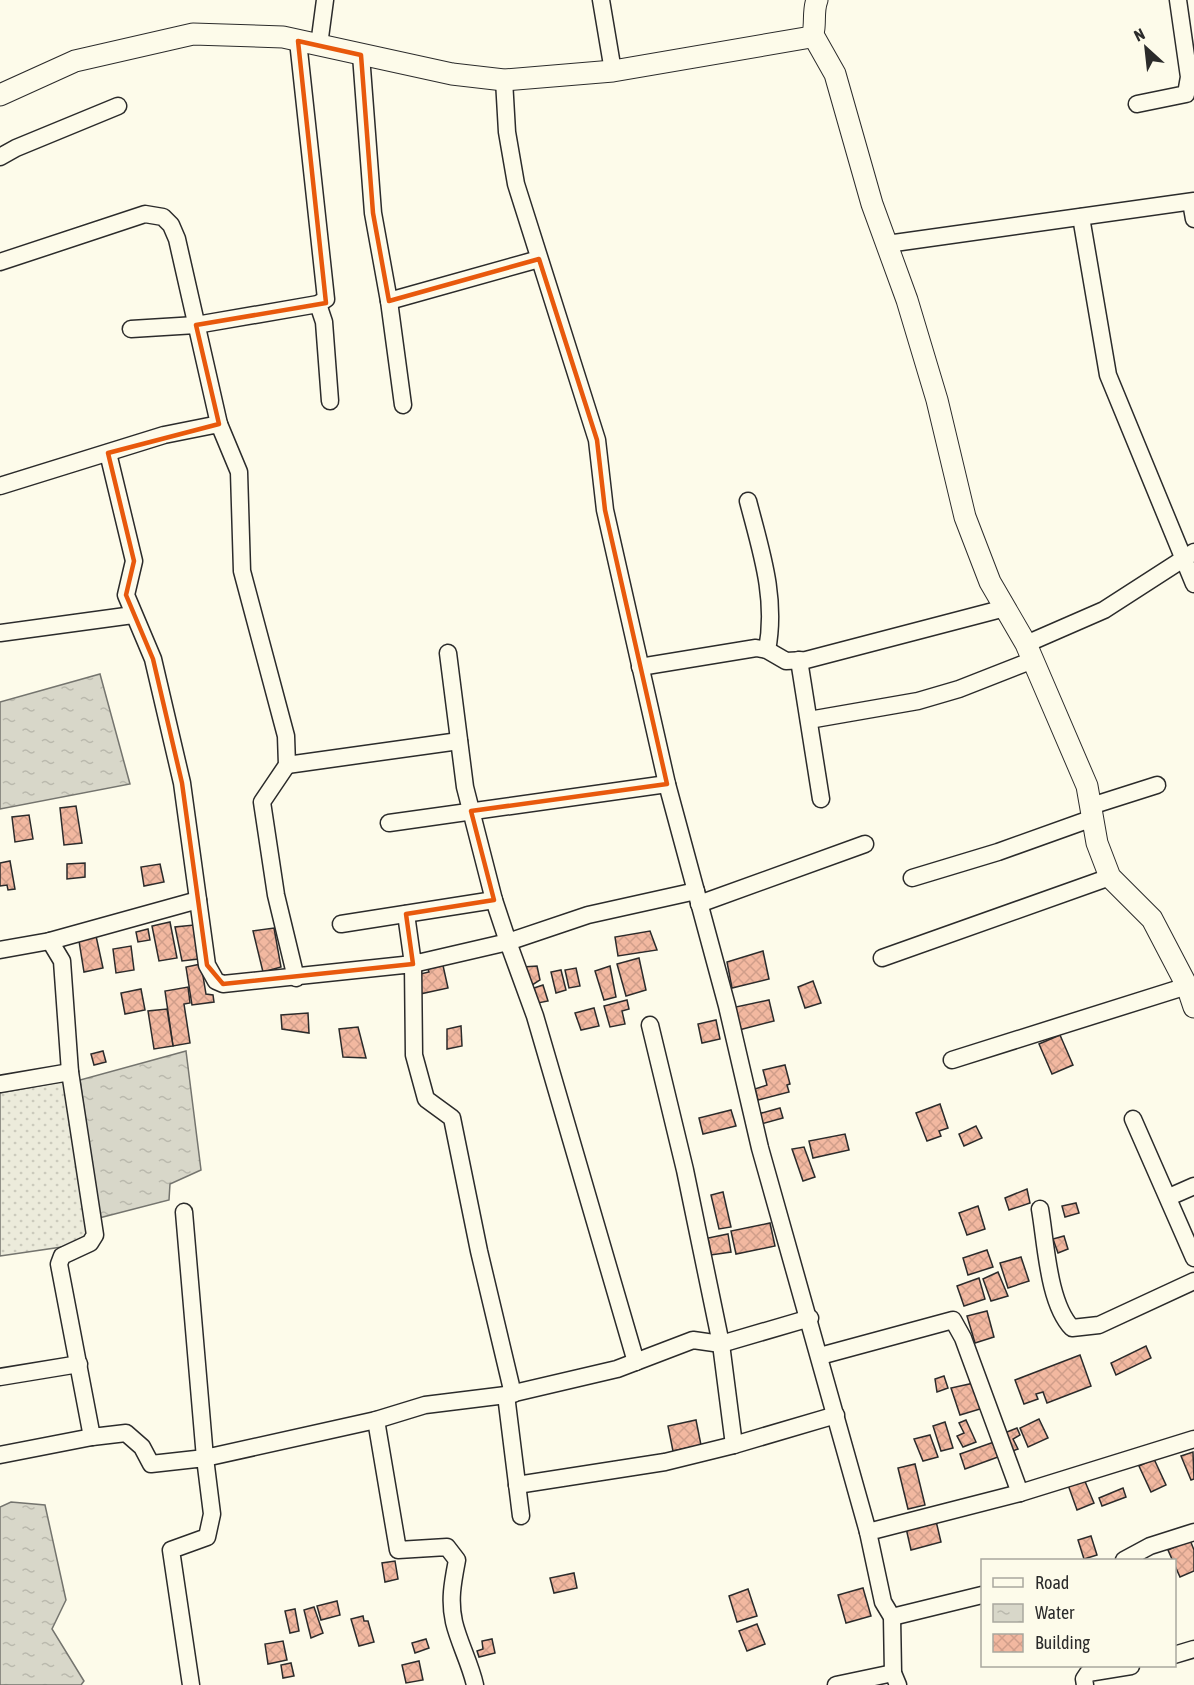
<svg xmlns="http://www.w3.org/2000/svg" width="1194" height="1685" font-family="'Asap Condensed',sans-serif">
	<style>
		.grass { fill: url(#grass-dots); stroke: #74746e; stroke-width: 1.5 }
		.water { fill: url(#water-ripples); stroke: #74746e; stroke-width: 1.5 }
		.building { fill: url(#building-cross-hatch); stroke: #2b2b2b; stroke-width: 1.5 }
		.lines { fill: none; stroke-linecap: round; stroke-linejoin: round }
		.minor-casing { stroke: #2b2b2b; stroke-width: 19 }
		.tertiary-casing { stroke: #2b2b2b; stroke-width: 23 }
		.minor { stroke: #fdfbea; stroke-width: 16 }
		.tertiary { stroke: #fdfbea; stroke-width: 21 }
		.marked { fill: none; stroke: #e8590c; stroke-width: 4.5; stroke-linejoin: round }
	</style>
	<defs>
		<pattern id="grass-dots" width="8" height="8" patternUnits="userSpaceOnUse" patternTransform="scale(1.5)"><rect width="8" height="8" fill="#ecebdb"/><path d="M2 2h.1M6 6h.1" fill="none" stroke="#cbcabc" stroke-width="1.8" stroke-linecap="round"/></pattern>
		<pattern id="water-ripples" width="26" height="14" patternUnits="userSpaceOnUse" patternTransform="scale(1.5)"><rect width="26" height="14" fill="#d8d7c9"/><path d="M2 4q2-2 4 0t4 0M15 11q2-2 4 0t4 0" fill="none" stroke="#bab9ad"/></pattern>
		<pattern id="building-cross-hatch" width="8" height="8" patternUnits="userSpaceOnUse" patternTransform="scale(1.5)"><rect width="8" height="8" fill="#f2b8a0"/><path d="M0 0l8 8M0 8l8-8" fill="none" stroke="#d09e8a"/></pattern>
	</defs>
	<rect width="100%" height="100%" fill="#fdfbea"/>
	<polygon class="grass" points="65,1081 89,1243 0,1256 0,1093"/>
	<g class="water">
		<polygon points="100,674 130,784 0,809 0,702"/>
		<polygon points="186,1051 201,1170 170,1184 169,1200 99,1218 80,1080"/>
		<polygon points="11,1502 45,1505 66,1600 52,1629 84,1681 81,1685 0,1685 0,1507"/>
	</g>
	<g class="building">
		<polygon points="76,806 82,843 64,845 60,808"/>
		<polygon points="29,815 33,839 15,842 12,817"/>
		<polygon points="10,861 15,889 8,890 7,885 0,886 0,863"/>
		<polygon points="85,863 85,877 67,879 67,864"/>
		<polygon points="160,864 164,882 144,886 141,867"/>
		<polygon points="170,922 177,958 159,961 152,926"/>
		<polygon points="194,925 198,959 182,961 175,927"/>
		<polygon points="274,928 281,967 263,972 253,931"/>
		<polygon points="148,929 150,940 138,942 136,932"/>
		<polygon points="650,931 657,950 618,956 615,937"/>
		<polygon points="96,936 103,968 84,972 79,941"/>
		<polygon points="131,946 134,970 116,973 113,949"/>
		<polygon points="763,951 769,979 732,988 727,962"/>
		<polygon points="639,958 646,990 626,996 617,964"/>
		<polygon points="442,961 448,988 420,994 416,975 429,972 428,969"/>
		<polygon points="201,964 206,994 213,995 214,1002 192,1005 186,967"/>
		<polygon points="537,966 540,980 529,987 523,967"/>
		<polygon points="610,966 616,997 604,1000 595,971"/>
		<polygon points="576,968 580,986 569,988 565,970"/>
		<polygon points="561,970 566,990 556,993 551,972"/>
		<polygon points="813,981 821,1003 805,1008 798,987"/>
		<polygon points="543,985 548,1001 538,1003 534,988"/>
		<polygon points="188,987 190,1003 184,1004 190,1043 173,1046 165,991"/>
		<polygon points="141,989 145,1010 125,1014 121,993"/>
		<polygon points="627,1000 629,1009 622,1011 625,1024 610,1027 604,1006"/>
		<polygon points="769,1000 774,1021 735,1031 731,1008"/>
		<polygon points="594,1008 599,1026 581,1030 575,1013"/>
		<polygon points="167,1009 173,1046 154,1049 148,1011"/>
		<polygon points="308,1013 309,1033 282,1029 281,1015"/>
		<polygon points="716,1020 720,1039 702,1043 698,1024"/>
		<polygon points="461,1026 462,1046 447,1049 447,1029"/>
		<polygon points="358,1027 366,1058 343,1057 339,1029"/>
		<polygon points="1060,1035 1073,1065 1052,1074 1039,1044"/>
		<polygon points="103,1051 106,1062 94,1065 91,1054"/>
		<polygon points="785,1065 790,1084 787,1085 789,1092 758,1100 755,1089 767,1085 763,1070"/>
		<polygon points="940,1104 948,1128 939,1131 941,1136 927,1141 916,1113"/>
		<polygon points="780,1108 783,1118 761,1124 758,1114"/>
		<polygon points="731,1110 736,1126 703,1134 699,1118"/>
		<polygon points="976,1126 982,1138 964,1146 959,1134"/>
		<polygon points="845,1134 849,1150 813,1158 809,1141"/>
		<polygon points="804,1147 815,1177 803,1181 792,1149"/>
		<polygon points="1027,1189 1030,1203 1009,1210 1005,1198"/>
		<polygon points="723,1192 731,1227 719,1229 711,1195"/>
		<polygon points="1076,1203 1079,1213 1065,1217 1062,1206"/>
		<polygon points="978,1206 985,1229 967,1235 959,1213"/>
		<polygon points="770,1223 775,1246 736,1254 731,1231"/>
		<polygon points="728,1234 731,1252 711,1255 708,1238"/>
		<polygon points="1064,1236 1068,1249 1058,1253 1053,1239"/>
		<polygon points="987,1250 993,1267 968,1275 963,1258"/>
		<polygon points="1021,1257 1029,1281 1008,1288 1000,1263"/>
		<polygon points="998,1272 1008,1296 991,1301 983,1279"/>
		<polygon points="979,1278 985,1299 964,1306 957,1286"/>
		<polygon points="987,1311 994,1337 975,1343 967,1316"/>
		<polygon points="1146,1346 1151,1358 1116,1375 1111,1363"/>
		<polygon points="1080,1355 1091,1386 1047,1403 1043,1392 1036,1394 1038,1399 1024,1404 1015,1380"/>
		<polygon points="944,1376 948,1388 937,1392 935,1379"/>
		<polygon points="974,1383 980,1409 960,1415 951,1388"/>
		<polygon points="1039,1419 1048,1438 1028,1447 1020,1428"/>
		<polygon points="696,1420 701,1445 673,1451 668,1426"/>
		<polygon points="966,1420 976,1442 963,1447 957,1436 964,1433 959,1423"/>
		<polygon points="945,1422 953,1448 941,1451 933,1426"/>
		<polygon points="1017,1428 1020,1435 1013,1439 1018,1449 1010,1452 1002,1434"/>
		<polygon points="930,1435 938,1457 923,1461 914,1439"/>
		<polygon points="994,1442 998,1457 965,1469 960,1454"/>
		<polygon points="1193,1452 1194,1479 1191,1480 1181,1456"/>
		<polygon points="1154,1459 1166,1485 1151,1492 1139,1466"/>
		<polygon points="915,1464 925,1505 908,1509 898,1468"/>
		<polygon points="1084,1479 1094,1503 1077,1510 1068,1485"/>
		<polygon points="1123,1488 1126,1497 1102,1506 1099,1498"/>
		<polygon points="936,1521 941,1542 911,1550 906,1528"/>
		<polygon points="1091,1536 1097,1555 1084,1559 1078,1540"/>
		<polygon points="1190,1540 1194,1550 1194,1571 1180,1577 1168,1550"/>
		<polygon points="395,1561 398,1579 385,1582 382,1563"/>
		<polygon points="574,1573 577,1588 554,1593 550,1578"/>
		<polygon points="863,1588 871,1616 846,1623 838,1595"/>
		<polygon points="748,1589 757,1616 737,1622 729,1596"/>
		<polygon points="337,1601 340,1615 321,1620 317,1606"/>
		<polygon points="314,1607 323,1633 311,1638 304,1610"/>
		<polygon points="295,1609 299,1631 290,1633 285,1611"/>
		<polygon points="363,1616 364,1621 368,1621 374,1642 359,1646 351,1619"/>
		<polygon points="757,1624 765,1644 747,1651 739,1631"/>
		<polygon points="426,1639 429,1648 415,1653 412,1643"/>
		<polygon points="492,1639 495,1653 479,1657 477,1651 483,1649 482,1641"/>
		<polygon points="283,1641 287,1660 268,1664 265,1644"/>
		<polygon points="419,1661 423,1680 406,1683 402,1665"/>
		<polygon points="291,1663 294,1676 283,1678 281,1665"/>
	</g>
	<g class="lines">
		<defs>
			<g id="minor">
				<polyline points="601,0 613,71"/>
				<polyline points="319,45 325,0"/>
				<polyline points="361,55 373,213 389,301 403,405"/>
				<polyline points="504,80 507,132 516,184 597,440 605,510 667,784 727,1006 760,1148 868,1532"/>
				<polyline points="1137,104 1186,94 1189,77 1178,0"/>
				<polyline points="0,157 16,148 118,106"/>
				<polyline points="1191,202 1194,219"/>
				<polyline points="1081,217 1108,375 1194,584"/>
				<polyline points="887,244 1194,201"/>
				<polyline points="0,262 145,214 163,217 171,225 177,239 219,424"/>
				<polyline points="389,301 539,259"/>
				<polyline points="318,304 324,322 330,401"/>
				<polyline points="131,329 196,325 318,304 326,299 298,41"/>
				<polyline points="108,453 134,561 126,595 153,659 182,783 207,965 216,981 223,984 413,964 414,1055 426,1099 452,1118 479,1251 513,1394"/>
				<polyline points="0,486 164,435 219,424 239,472 242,571 286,736 287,765 262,802 276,895 296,978"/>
				<path d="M748,501C761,551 777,598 767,650"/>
				<polyline points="0,633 133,615"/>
				<polyline points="1026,644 1104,610 1194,552"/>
				<polyline points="448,653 465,787 494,900 508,942 588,915 696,891"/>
				<polyline points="799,660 821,799"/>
				<polyline points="640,667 756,648 767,650 786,661 806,660 1005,608"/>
				<polyline points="809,720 918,701 959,689 1033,660"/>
				<polyline points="287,765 459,741"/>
				<polyline points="1091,806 1157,785"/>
				<polyline points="389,823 667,784"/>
				<polyline points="912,878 998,852 1093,818"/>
				<polyline points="699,904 865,844"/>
				<polyline points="406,914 413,964 508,942 535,1016 636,1362"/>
				<polyline points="341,924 494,900"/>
				<polyline points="50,941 62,961 70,1072"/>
				<polyline points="0,950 50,941 198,900"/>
				<polyline points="882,958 1110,877"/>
				<polyline points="650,1025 685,1170 721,1344 734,1445"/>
				<polyline points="952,1060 1187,986"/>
				<polyline points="0,1084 70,1072 95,1235 90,1243 62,1256 59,1264 92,1437 126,1433 142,1447 151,1464 205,1458 212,1514 207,1537 171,1550 191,1685"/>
				<polyline points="1133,1119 1194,1258"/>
				<polyline points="1169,1197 1194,1186"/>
				<path d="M1040,1209C1046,1243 1048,1303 1072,1328L1099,1325L1194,1281"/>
				<polyline points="184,1212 205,1458 376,1420 425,1405 506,1395 617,1369 693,1340 721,1344 810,1318"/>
				<polyline points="820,1356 953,1320 963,1338 1020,1493"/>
				<polyline points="0,1377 79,1364"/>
				<polyline points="506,1395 521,1516"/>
				<path d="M376,1420L398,1550L447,1547L457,1560C453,1581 449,1600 454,1622C459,1643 470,1663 475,1685"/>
				<polyline points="0,1455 92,1437"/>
				<polyline points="517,1485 665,1462 734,1445 836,1415"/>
				<polyline points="1124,1560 1150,1546 1194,1532"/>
				<polyline points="892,1617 982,1595"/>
				<polyline points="1174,1655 1194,1649"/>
				<polyline points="836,1685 893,1673"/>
				<polyline points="898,1685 893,1673 892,1617 883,1602 868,1532 1020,1493 1194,1439"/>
				<polyline points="1085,1685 1084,1679 1088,1673 1131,1666"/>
			</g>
			<g id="tertiary">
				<polyline points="813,35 835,74 872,204 907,300 937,400 965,517 990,582 1026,644 1087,786 1097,843 1110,877 1152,919 1187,986 1194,1007"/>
				<path d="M0,95L75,61L193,34L283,37L452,74L504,80L613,71L811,37C817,29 812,12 817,0"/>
			</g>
		</defs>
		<use href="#minor" class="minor-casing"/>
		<use href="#tertiary" class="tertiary-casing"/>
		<use href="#minor" class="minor"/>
		<use href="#tertiary" class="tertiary"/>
	</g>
	<path class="marked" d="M298,41L361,55L373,213L389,301L539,259L597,440L605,510L667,784L471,811L494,900L406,914L413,964L223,984L207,965L182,783L153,659L126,595L134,561L108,453L219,424L196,325L326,303Z"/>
	<rect x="981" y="1559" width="195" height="108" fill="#fdfbea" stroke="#a9a89e" stroke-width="1.5"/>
	<rect x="993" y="1578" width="30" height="9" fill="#fdfbea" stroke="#a9a89e" stroke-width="1.5"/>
	<text x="1035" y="1589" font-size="18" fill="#2b2b2b">Road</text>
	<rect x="993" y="1604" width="30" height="18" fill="url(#water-ripples)" stroke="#a9a89e" stroke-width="1.5"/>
	<text x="1035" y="1619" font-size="18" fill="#2b2b2b">Water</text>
	<rect x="993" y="1634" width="30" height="18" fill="url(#building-cross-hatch)" stroke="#a9a89e" stroke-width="1.5"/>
	<text x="1035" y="1649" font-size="18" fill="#2b2b2b">Building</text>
	<g transform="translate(1146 48) rotate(333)" stroke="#fdfbea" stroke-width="4.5" paint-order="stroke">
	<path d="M0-4.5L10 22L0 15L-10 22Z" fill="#2b2b2b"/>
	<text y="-9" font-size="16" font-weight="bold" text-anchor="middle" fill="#2b2b2b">N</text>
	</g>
</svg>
